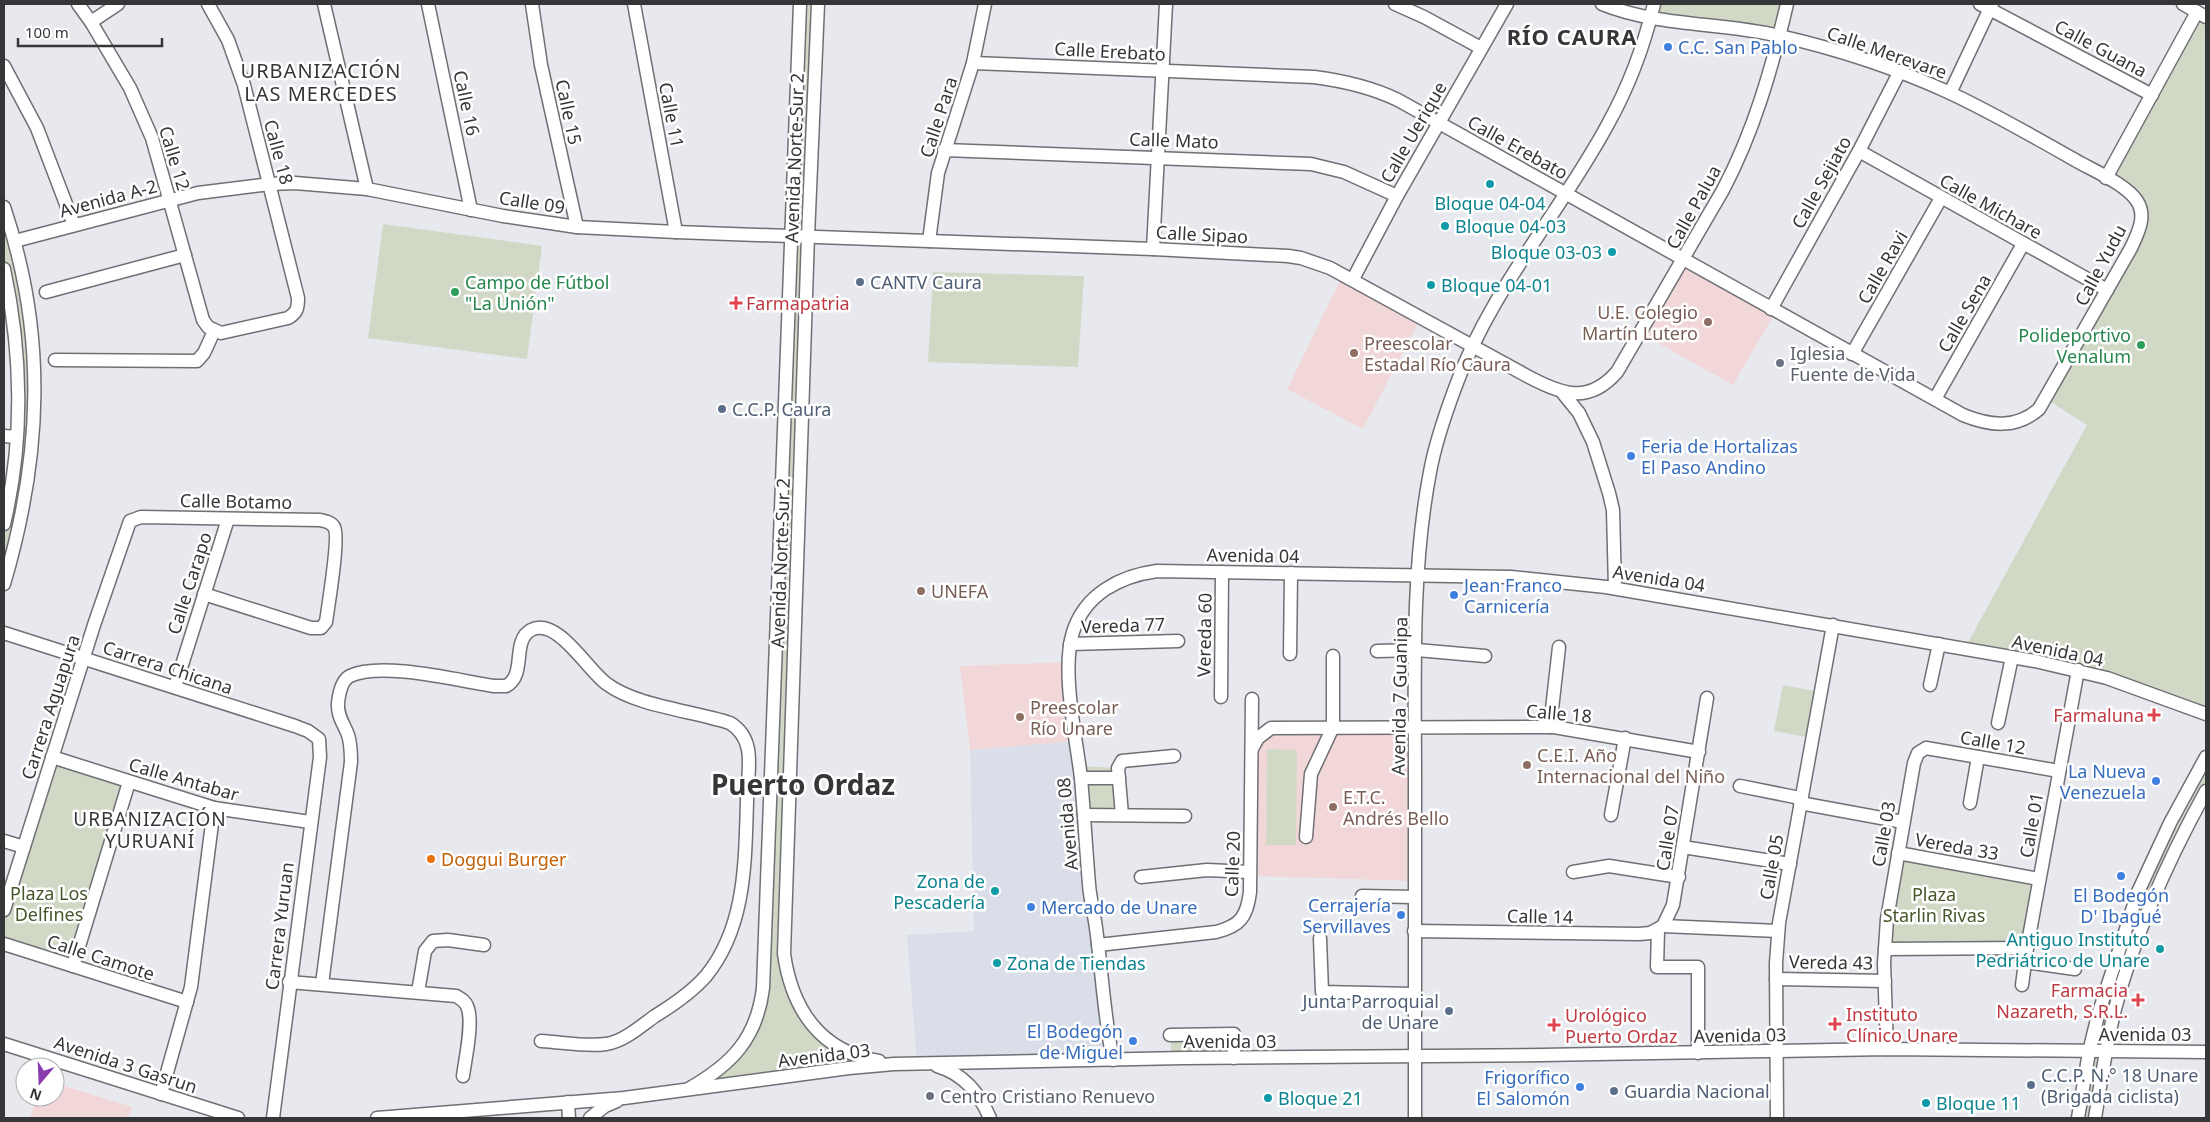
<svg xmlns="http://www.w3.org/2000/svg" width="2210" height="1122" font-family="'Noto Sans',sans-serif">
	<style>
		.built { fill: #dadee9 }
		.education { fill: #f2d7d8 }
		.green { fill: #d1d9c6 }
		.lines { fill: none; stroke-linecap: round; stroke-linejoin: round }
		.minor-casing { stroke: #6f7075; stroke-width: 15 }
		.minor { stroke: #fff; stroke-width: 12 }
		.shop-dot { fill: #3f7fe0; stroke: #fff; stroke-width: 2 }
		.culture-dot { fill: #0f9aa8; stroke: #fff; stroke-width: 2 }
		.service-dot { fill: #5c6f8a; stroke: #fff; stroke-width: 2 }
		.leisure-dot { fill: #2e9e5b; stroke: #fff; stroke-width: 2 }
		.health-dot { fill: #e0444e; stroke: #fff; stroke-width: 2 }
		.education-dot { fill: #8d6e63; stroke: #fff; stroke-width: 2 }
		.worship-dot { fill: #6b7280; stroke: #fff; stroke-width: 2 }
		.food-dot { fill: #e8710a; stroke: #fff; stroke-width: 2 }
		.labels { text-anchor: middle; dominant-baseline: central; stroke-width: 5; stroke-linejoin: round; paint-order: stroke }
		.shop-label { font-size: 18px; fill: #366cbe; stroke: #fff; text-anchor: start }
		.street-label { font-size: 18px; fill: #353638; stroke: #fff }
		.culture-label { font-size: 18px; fill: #0d838f; stroke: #fff; text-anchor: start }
		.leisure-label { font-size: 18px; fill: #27864d; stroke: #fff; text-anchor: start }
		.service-label { font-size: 18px; fill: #4e5e75; stroke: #fff; text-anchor: start }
		.health-label { font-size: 18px; fill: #be3a42; stroke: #fff; text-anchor: start }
		.education-label { font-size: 18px; fill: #785e54; stroke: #fff; text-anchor: start }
		.worship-label { font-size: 18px; fill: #5b616d; stroke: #fff; text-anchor: start }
		.food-label { font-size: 18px; fill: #c56008; stroke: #fff; text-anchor: start }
		.park-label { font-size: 18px; fill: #46562a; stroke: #fff }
		.neighbourhood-label { font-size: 19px; letter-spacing: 1px; fill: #353638; stroke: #fff }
		.quarter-label { font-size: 20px; letter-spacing: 1px; fill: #353638; stroke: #fff }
		.district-label { font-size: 22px; font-weight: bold; letter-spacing: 1px; fill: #353638; stroke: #fff }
		.town-label { font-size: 28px; font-weight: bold; fill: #353638; stroke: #fff }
	</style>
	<rect width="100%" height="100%" fill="#e7e9ee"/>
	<polygon class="built" points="1076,741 1113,1060 917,1064 907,935 974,931 970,750"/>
	<g class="education">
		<polygon points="1684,259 1776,311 1733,385 1640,333"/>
		<polygon points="1343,275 1421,317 1363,429 1287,389"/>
		<polygon points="1068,662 1076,741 970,750 960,666"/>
		<polygon points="1415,727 1414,881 1250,876 1252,749 1262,733"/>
		<polygon points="55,1083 132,1107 128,1118 30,1118 37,1097 55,1097"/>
	</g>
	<g class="green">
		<polygon points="800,4 818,4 784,954 813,1025 871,1060 749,1083 706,1079 717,1071 758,1014"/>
		<polygon points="1654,4 1787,4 1779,36 1651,18"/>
		<polygon points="2197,12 2206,17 2206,714 2167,699 1965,648 2087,425 2046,399 2131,248 2141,209 2106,178"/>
		<polygon points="4,207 15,241 35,401 4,584 4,524 17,437 4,269"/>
		<polygon points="383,224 542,246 527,359 368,338"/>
		<polygon points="933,272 1084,276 1078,367 928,362"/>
		<polygon points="1783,685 1820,692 1811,738 1774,731"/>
		<polygon points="1267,749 1297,750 1296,845 1266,845"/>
		<polygon points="52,757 129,782 73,966 4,944 4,910"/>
		<polygon points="2206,757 2206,791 2132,954 2095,1118 2078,1118 2122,940"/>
		<polygon points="1079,766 1118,768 1122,815 1084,815"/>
		<polygon points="1898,853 2039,879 2027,948 1885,949"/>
		<polygon points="1234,1034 1234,1058 1172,1058 1170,1035"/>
	</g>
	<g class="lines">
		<defs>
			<g id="minor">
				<path d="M78,4L91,22L130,88L152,138L203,320L208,327L221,333L288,318C297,313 298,308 298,298L244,85L228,40L208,4"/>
				<polyline points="324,4 367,189"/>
				<polyline points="428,4 471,210"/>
				<polyline points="532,4 541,65 577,227"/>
				<polyline points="634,4 676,232"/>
				<path d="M818,4L808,236L784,954C792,1009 820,1052 879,1061"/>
				<polyline points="1395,4 1424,17 1481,48"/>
				<polyline points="1980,4 2152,95"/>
				<polyline points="2183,4 2206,17"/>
				<polyline points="91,22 118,4"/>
				<path d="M973,63L1314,77C1345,81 1371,87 1398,100L1963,415C1990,426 2016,429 2039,409L2131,248C2138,233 2147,216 2137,201C2126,184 2092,170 2075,160C2033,136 1991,112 1948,92C1895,68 1837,49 1780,36C1721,22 1659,27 1602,4"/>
				<polyline points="4,66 37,128 74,225"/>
				<polyline points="1950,93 1992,4"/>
				<polyline points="944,150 1311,164 1344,172 1397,196"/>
				<polyline points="1859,151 2107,290"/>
				<polyline points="2106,178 2197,12"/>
				<path d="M4,207C47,335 42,455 4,584"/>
				<path d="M15,241L198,193L270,184L295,183L367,189L503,216L577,227L676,232L1153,249L1288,256L1301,258L1330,268L1529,377C1563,395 1589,404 1617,372L1723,190C1754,131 1772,68 1787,4"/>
				<polyline points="929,241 938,173 973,63 985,4"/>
				<polyline points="1153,249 1166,4"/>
				<path d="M4,269C22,352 24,441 4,524"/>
				<polyline points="1353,279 1397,196 1507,4"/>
				<polyline points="46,292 185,255"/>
				<polyline points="1771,309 1859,151 1900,71"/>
				<polyline points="1852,354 1941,198"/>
				<polyline points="55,360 197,361 204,353 214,331"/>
				<polyline points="1562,392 1579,413 1593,442 1609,493 1613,510 1615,588"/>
				<polyline points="1935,399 2023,244"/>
				<polyline points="4,436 17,437"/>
				<polyline points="4,633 295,726 308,731 319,739 320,757 273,1118"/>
				<polyline points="1070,644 1178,641"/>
				<polyline points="1377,651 1417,650 1485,656"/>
				<polyline points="1290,654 1291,573"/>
				<polyline points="1930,685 1939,644"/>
				<polyline points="175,687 228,519"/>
				<polyline points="1221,697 1222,572"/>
				<polyline points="1998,723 2012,657"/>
				<polyline points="1550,727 1559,647"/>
				<polyline points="1252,749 1258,738 1271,728 1554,727 1699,752"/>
				<polyline points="52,757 214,808 310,822"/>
				<polyline points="1081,778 1119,778"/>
				<polyline points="1740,786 1800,798"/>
				<polyline points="1800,803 1903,822"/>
				<polyline points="1970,803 1978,757"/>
				<polyline points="1084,815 1185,816"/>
				<polyline points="1122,815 1118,768 1122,761 1174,756"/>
				<polyline points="1611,815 1625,738"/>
				<polyline points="1306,837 1311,774 1333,727 1333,656"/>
				<polyline points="4,841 24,847"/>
				<polyline points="1683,847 1790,864"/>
				<polyline points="1898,853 2039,879"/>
				<polyline points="1573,872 1609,866 1679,877"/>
				<polyline points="1141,877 1207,870 1250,872"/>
				<polyline points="1362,896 1414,897"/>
				<path d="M4,910L94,625L130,521L141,517L320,520C325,521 331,522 334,527C340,536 328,607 326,622L321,628H311L204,594"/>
				<polyline points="1663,926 1778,931"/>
				<polyline points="1658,930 1657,967 1698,967 1698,1053"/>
				<polyline points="1414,931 1639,934 1650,933 1663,926 1673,905 1707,698"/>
				<polyline points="1320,938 1322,992 1414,994"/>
				<polyline points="4,944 187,1002"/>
				<path d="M1098,945L1216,932C1240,926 1247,917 1250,892L1252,699"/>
				<polyline points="1885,949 2027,948"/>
				<polyline points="2025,962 2075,969"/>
				<polyline points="73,966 129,782"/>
				<polyline points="1776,979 1885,981"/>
				<path d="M289,982L456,996C461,999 465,1001 467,1006C474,1021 465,1060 463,1076"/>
				<path d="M322,984L351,762C351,752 351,744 348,735C344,724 337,716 338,703C339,694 342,680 350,676C381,661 460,681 494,686H506C527,675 511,641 531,630C557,616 588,671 607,684C636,706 694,711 730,723C758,740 747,773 747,802C745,862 746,927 706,976C692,992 673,1005 655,1016C641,1026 623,1042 606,1044C585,1047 562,1042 541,1041"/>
				<polyline points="2022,985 2027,948 2078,670"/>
				<polyline points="418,992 425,951 433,941 448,940 484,945"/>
				<polyline points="1170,1035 1234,1034 1234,1058"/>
				<polyline points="4,1044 238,1118"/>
				<polyline points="1887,1049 1884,963 1887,919 1914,763 1918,753 1926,748 2059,771"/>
				<path d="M1113,1060C1104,1016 1102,972 1096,928C1094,913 1090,899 1089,884C1086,848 1084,813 1081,778C1076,737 1061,670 1073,632C1085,594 1120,576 1157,571L1511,577L1606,587L2035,661L2107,678L2206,714"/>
				<path d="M937,1066C964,1074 979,1093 990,1118"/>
				<path d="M690,1088C732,1064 757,1038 763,988L800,4"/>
				<polyline points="161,1094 191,987 214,808"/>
				<polyline points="568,1102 569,1118"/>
				<polyline points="377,1118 624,1098 849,1068 894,1064 1183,1058 1542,1055 1887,1049 2206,1052"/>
				<polyline points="590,1118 605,1106 617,1101"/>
				<path d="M1415,1118C1414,1005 1415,891 1415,777C1415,678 1411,570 1430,472C1435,444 1445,415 1455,388C1490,290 1559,215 1608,124C1629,86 1644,46 1654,4"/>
				<polyline points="1777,1118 1776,963 1779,923 1833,625"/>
				<polyline points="2078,1118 2089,1052 2098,1015 2138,892 2170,823 2206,757"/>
				<path d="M2095,1118C2101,1082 2106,1045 2115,1009C2135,932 2168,860 2206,791"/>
			</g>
		</defs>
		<use href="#minor" class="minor-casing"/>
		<use href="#minor" class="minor"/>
	</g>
	<g class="shop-dot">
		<circle cx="1668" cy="47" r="5"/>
		<circle cx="1631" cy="456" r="5"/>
		<circle cx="1454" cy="595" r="5"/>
		<circle cx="2156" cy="781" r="5"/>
		<circle cx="2121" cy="876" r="5"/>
		<circle cx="1031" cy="907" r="5"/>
		<circle cx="1401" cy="915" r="5"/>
		<circle cx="1133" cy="1041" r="5"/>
		<circle cx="1580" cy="1087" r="5"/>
	</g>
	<g class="culture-dot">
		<circle cx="1490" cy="184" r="5"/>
		<circle cx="1445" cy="226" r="5"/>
		<circle cx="1612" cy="252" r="5"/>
		<circle cx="1431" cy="285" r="5"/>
		<circle cx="995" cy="891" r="5"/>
		<circle cx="2160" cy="949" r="5"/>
		<circle cx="997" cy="963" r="5"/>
		<circle cx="1268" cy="1098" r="5"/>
		<circle cx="1926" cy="1103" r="5"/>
	</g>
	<g class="service-dot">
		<circle cx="860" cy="282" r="5"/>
		<circle cx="722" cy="409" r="5"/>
		<circle cx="1449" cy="1011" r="5"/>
		<circle cx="2031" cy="1085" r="5"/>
		<circle cx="1614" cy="1091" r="5"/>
	</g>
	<g class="leisure-dot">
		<circle cx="455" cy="292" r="5"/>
		<circle cx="2141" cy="345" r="5"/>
	</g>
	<g class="health-dot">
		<path d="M733.5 295.5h5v5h5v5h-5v5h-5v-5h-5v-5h5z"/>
		<path d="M2151.5 707.5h5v5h5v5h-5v5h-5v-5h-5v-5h5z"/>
		<path d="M2135.5 992.5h5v5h5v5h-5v5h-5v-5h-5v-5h5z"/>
		<path d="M1832.5 1016.5h5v5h5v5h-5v5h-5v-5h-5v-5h5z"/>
		<path d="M1551.5 1017.5h5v5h5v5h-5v5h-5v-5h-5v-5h5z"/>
	</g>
	<g class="education-dot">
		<circle cx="1708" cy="322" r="5"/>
		<circle cx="1354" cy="353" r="5"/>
		<circle cx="921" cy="591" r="5"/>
		<circle cx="1020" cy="717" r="5"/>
		<circle cx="1527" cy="765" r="5"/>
		<circle cx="1333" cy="807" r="5"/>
	</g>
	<g class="worship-dot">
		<circle cx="1780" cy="363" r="5"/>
		<circle cx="930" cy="1096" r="5"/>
	</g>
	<circle class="food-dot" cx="431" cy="859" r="5"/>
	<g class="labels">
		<g class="shop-label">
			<text x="1678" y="47">C.C. San Pablo</text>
			<text x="1641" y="446">Feria de Hortalizas<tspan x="1641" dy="21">El Paso Andino</tspan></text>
			<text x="1464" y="585">Jean Franco<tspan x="1464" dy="21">Carnicería</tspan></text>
			<text x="2146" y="771" text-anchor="end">La Nueva<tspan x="2146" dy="21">Venezuela</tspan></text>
			<text x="2121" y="895" text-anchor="middle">El Bodegón<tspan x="2121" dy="21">D' Ibagué</tspan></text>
			<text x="1391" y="905" text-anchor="end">Cerrajería<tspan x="1391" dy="21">Servillaves</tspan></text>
			<text x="1041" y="907">Mercado de Unare</text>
			<text x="1123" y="1031" text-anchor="end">El Bodegón<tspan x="1123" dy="21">de Miguel</tspan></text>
			<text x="1570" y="1077" text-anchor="end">Frigorífico<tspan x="1570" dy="21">El Salomón</tspan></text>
		</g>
		<g class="street-label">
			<text transform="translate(2101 48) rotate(28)">Calle Guana</text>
			<text transform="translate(1110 51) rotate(3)">Calle Erebato</text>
			<text transform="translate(1887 52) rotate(19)">Calle Merevare</text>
			<text transform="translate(467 103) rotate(78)">Calle 16</text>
			<text transform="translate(569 112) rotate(78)">Calle 15</text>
			<text transform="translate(672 115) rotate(79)">Calle 11</text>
			<text transform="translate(938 117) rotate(-72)">Calle Para</text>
			<text transform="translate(1413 132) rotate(-60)">Calle Uerique</text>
			<text transform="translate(1174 140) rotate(2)">Calle Mato</text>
			<text transform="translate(1518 147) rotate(29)">Calle Erebato</text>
			<text transform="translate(279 152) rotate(75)">Calle 18</text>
			<text transform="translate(175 158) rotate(73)">Calle 12</text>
			<text transform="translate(794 158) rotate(-88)">Avenida Norte-Sur 2</text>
			<text transform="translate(1821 182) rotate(-61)">Calle Sejiato</text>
			<text transform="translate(108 198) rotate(-15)">Avenida A-2</text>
			<text transform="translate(532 202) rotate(9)">Calle 09</text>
			<text transform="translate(1991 206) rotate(29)">Calle Michare</text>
			<text transform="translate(1693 207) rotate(-61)">Calle Palua</text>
			<text transform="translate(1202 234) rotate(3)">Calle Sipao</text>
			<text transform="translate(2100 265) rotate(-62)">Calle Yudu</text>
			<text transform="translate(1882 267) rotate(-60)">Calle Ravi</text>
			<text transform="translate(1964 313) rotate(-60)">Calle Sena</text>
			<text transform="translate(236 501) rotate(1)">Calle Botamo</text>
			<text transform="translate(1253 555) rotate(1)">Avenida 04</text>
			<text transform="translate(780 563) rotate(-88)">Avenida Norte-Sur 2</text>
			<text transform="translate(1659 578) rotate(9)">Avenida 04</text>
			<text transform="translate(189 583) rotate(-72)">Calle Carapo</text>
			<text transform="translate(1123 625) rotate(-2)">Vereda 77</text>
			<text transform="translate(1204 635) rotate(-89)">Vereda 60</text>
			<text transform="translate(2058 650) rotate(12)">Avenida 04</text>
			<text transform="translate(168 667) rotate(18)">Carrera Chicana</text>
			<text transform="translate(1399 696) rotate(-89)">Avenida 7 Guanipa</text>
			<text transform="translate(50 707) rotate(-72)">Carrera Aguapura</text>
			<text transform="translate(1559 713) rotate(5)">Calle 18</text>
			<text transform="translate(1993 742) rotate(10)">Calle 12</text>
			<text transform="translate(184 779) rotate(16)">Calle Antabar</text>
			<text transform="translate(1067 824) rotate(-95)">Avenida 08</text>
			<text transform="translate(2031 825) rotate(-80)">Calle 01</text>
			<text transform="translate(1883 834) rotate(-80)">Calle 03</text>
			<text transform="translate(1667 838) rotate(-81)">Calle 07</text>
			<text transform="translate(1957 846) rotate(10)">Vereda 33</text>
			<text transform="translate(1232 864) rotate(-88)">Calle 20</text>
			<text transform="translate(1771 867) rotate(-80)">Calle 05</text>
			<text transform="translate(1540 916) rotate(1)">Calle 14</text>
			<text transform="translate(279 926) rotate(-83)">Carrera Yuruan</text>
			<text transform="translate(101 957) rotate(18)">Calle Camote</text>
			<text transform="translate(1831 962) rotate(1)">Vereda 43</text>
			<text x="2145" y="1034">Avenida 03</text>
			<text transform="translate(1740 1035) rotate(-1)">Avenida 03</text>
			<text x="1230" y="1041">Avenida 03</text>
			<text transform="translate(824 1055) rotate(-7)">Avenida 03</text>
			<text transform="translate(126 1064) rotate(18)">Avenida 3 Gasrun</text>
		</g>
		<g class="culture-label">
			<text x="1490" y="203" text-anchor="middle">Bloque 04-04</text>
			<text x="1455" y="226">Bloque 04-03</text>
			<text x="1602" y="252" text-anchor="end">Bloque 03-03</text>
			<text x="1441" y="285">Bloque 04-01</text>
			<text x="985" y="881" text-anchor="end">Zona de<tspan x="985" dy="21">Pescadería</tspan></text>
			<text x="2150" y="939" text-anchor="end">Antiguo Instituto<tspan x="2150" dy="21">Pedriátrico de Unare</tspan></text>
			<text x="1007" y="963">Zona de Tiendas</text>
			<text x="1278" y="1098">Bloque 21</text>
			<text x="1936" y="1103">Bloque 11</text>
		</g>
		<g class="leisure-label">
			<text x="465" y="282">Campo de Fútbol<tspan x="465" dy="21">"La Unión"</tspan></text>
			<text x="2131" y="335" text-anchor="end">Polideportivo<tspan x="2131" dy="21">Venalum</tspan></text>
		</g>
		<g class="service-label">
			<text x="870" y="282">CANTV Caura</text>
			<text x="732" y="409">C.C.P. Caura</text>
			<text x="1439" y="1001" text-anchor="end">Junta Parroquial<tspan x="1439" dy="21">de Unare</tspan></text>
			<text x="2041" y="1075">C.C.P. N.° 18 Unare<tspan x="2041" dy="21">(Brigada ciclista)</tspan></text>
			<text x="1624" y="1091">Guardia Nacional</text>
		</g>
		<g class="health-label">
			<text x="746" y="303">Farmapatria</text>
			<text x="2144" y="715" text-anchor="end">Farmaluna</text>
			<text x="2128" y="990" text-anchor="end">Farmacia<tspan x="2128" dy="21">Nazareth, S.R.L.</tspan></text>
			<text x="1846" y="1014">Instituto<tspan x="1846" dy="21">Clínico Unare</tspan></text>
			<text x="1565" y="1015">Urológico<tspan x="1565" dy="21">Puerto Ordaz</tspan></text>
		</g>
		<g class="education-label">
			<text x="1698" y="312" text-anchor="end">U.E. Colegio<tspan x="1698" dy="21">Martín Lutero</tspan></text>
			<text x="1364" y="343">Preescolar<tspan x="1364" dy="21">Estadal Río Caura</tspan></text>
			<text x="931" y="591">UNEFA</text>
			<text x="1030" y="707">Preescolar<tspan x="1030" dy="21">Río Unare</tspan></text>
			<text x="1537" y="755">C.E.I. Año<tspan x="1537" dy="21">Internacional del Niño</tspan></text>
			<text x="1343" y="797">E.T.C.<tspan x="1343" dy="21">Andrés Bello</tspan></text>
		</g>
		<g class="worship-label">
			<text x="1790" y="353">Iglesia<tspan x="1790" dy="21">Fuente de Vida</tspan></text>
			<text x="940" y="1096">Centro Cristiano Renuevo</text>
		</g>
		<g class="food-label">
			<text x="441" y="859">Doggui Burger</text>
		</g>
		<g class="park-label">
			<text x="49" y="893">Plaza Los<tspan x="49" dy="21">Delfines</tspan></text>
			<text x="1934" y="894">Plaza<tspan x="1934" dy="21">Starlin Rivas</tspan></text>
		</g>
		<g class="neighbourhood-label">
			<text x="150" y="819">URBANIZACIÓN<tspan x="150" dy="22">YURUANÍ</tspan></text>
		</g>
		<g class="quarter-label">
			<text x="321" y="70">URBANIZACIÓN<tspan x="321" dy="23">LAS MERCEDES</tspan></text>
		</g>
		<g class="district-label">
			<text x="1572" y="36">RÍO CAURA</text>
		</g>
		<g class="town-label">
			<text x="803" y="784">Puerto Ordaz</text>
		</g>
	</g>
	<rect width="2210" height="1122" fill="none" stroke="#353638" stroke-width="10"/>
	<g transform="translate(40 1082) rotate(199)"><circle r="24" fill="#ffffff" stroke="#aeafaf"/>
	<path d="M0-4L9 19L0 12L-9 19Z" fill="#883cae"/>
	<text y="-8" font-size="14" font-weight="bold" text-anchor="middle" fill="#353638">N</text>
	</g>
	<path d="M18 38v8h144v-8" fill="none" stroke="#353638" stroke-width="2.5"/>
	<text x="25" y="38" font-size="15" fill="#353638" stroke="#ffffff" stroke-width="4" paint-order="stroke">100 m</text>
</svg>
